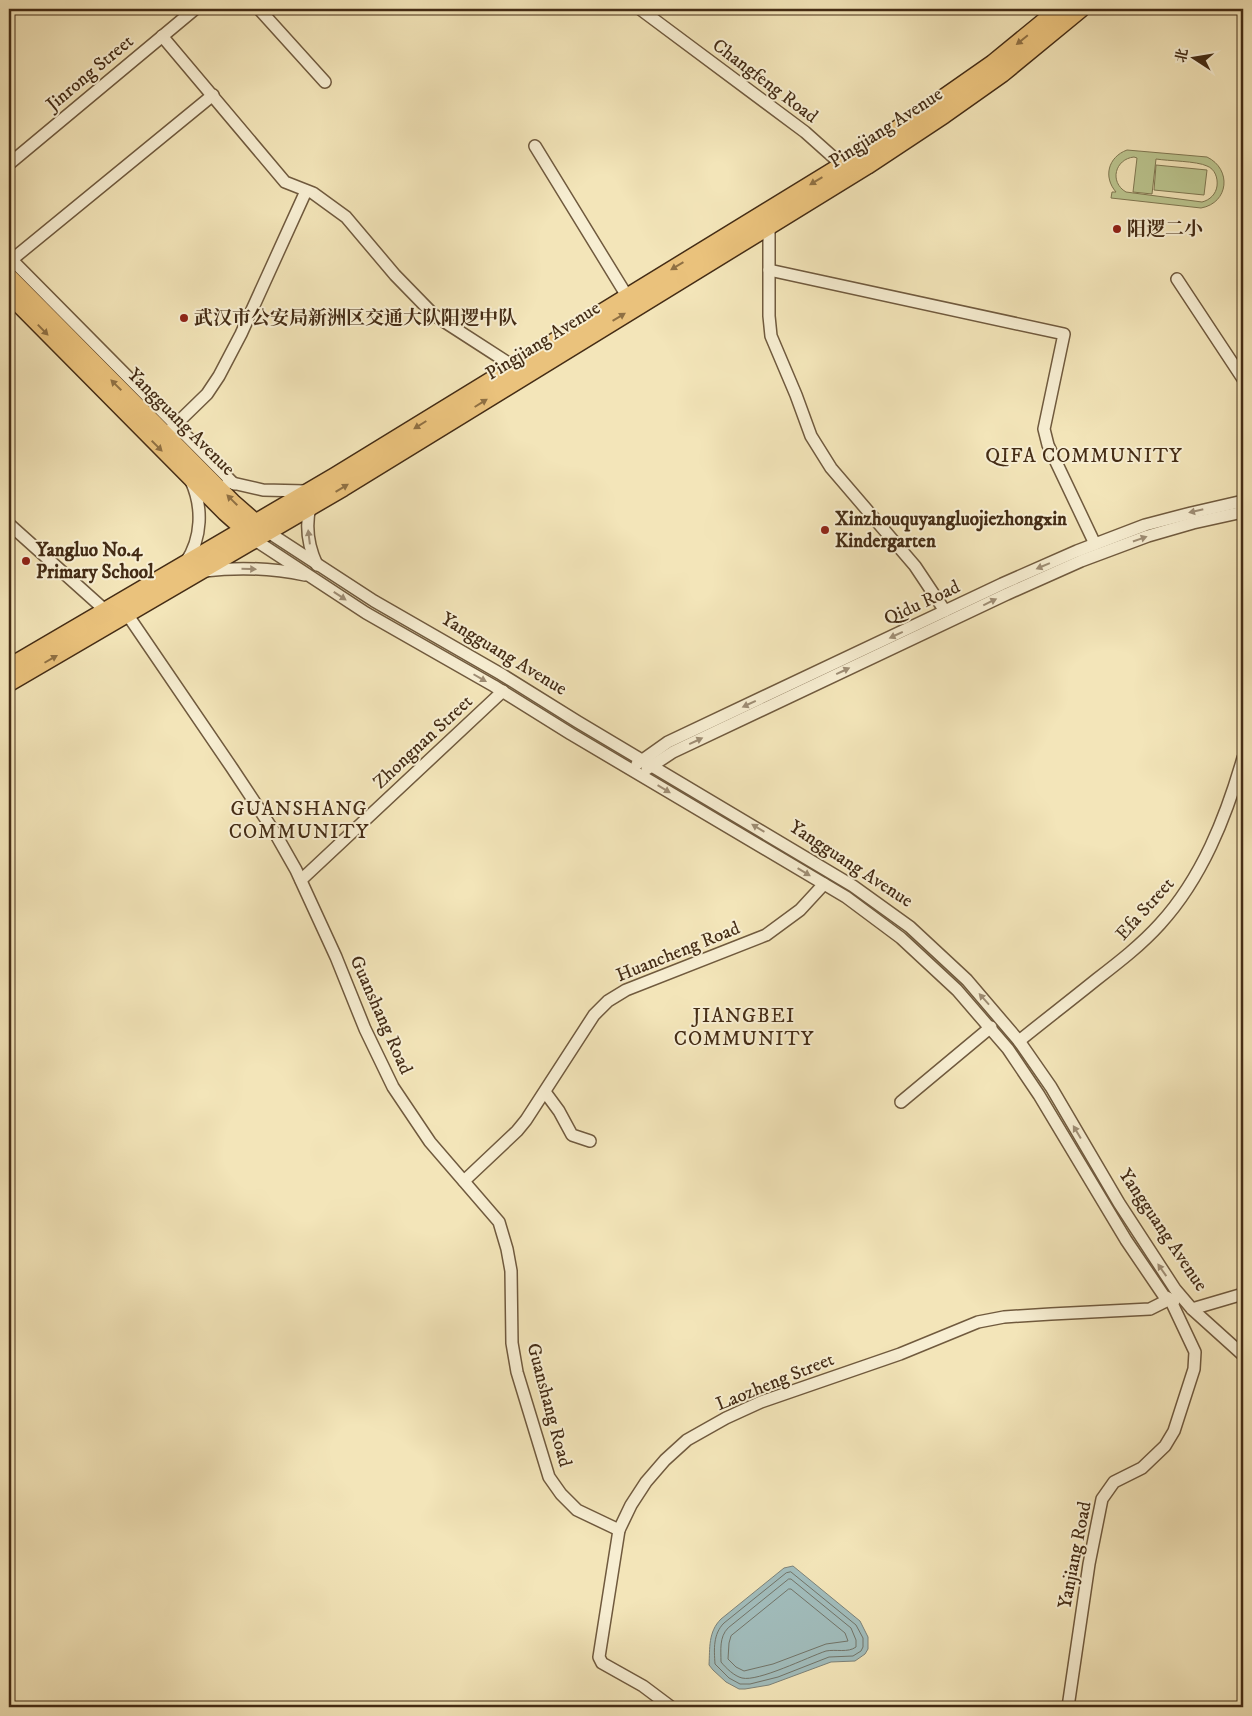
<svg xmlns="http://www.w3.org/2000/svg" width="1252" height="1716" font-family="'IM FELL DW Pica','Noto Serif SC',serif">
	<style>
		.green { fill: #bbc58f; stroke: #807852; fill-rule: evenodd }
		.water { fill: #a1bcbb; stroke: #7c8279 }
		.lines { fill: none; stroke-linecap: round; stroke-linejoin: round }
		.shore { stroke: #727468; stroke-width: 1 }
		.minor-casing { stroke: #705a3e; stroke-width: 14 }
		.major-casing { stroke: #442c15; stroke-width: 18 }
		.highway-casing { stroke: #442c15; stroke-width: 19 }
		.minor { stroke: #f7eed2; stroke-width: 11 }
		.major { stroke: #eac27c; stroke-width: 15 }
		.highway { stroke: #eac27c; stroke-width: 16 }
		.oneway { fill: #8f7043 }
		.oneway2 { fill: #9e8d74 }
		.poi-dot { fill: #8f2418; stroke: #f7eed2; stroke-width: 2 }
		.labels { text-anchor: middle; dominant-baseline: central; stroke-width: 4; stroke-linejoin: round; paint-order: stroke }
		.street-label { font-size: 19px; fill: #442c15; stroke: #f7eed2 }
		.poi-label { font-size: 19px; font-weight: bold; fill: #442c15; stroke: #f7eed2; text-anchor: start }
		.neighbourhood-label { font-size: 20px; letter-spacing: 1px; fill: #442c15; stroke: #f7eed2 }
	</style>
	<rect width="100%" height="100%" fill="#f3e5b9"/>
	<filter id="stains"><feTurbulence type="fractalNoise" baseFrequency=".004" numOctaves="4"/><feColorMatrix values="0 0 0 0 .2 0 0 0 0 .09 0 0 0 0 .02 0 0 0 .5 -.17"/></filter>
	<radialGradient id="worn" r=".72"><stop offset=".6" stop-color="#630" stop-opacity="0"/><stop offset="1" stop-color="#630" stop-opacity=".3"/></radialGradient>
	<g class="green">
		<path d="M1127,150L1207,157C1232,169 1229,203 1201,208L1111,198L1112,192H1116C1103,177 1108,157 1127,150ZM1134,157L1137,158L1133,192L1152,194L1156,159C1168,161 1197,161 1207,166C1215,169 1218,178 1217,186C1216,194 1210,200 1202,202L1126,192C1109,182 1115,159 1134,157Z"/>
		<polygon points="1156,165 1207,170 1204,195 1154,190"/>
	</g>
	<path class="water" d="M793,1566L860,1621L868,1637V1649L865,1654L855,1661L831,1662L769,1685L745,1689H739L726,1682L713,1670L709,1665C710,1648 708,1632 721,1619L784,1568Z"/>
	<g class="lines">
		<g class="shore">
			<path d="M791,1572L856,1625L863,1638V1647L861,1651L853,1656L829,1657L778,1677L750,1684H740L729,1678L715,1664C714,1649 713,1634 724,1623L786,1573Z"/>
			<path d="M789,1579H791L851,1628L856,1640V1647C848,1653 836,1649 826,1651C808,1657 758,1682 742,1678C734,1676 726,1668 721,1662C721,1650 719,1637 728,1628Z"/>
			<polygon points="789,1589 791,1589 845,1633 848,1641 826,1644 773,1664 748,1670 744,1671 736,1667 728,1659 729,1643 731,1636"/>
		</g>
		<defs>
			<g id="minor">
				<polyline points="259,9 325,82"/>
				<polyline points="640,9 805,132 842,165"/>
				<polyline points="162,36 285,182 313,193 346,217 395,275 434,315 513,366"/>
				<polyline points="535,146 627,296"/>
				<polyline points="9,164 195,9"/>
				<polyline points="769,226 769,316 771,336 796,395 811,436 831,468 915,566 945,611"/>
				<polyline points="9,257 234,484"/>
				<polyline points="9,262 213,95"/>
				<polyline points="769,270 1064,334 1044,429 1048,445 1095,544"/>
				<polyline points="1177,279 1243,379"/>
				<polyline points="170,430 207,394 219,376 241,334 306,191"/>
				<polyline points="228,482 263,490 306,491"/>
				<path d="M310,507C305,528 308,546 317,565"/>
				<polyline points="9,524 106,611"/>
				<polyline points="268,532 374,601 501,674 578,722 853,886 910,927 967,980 1019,1041 1051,1087 1119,1203 1175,1289 1192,1309 1243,1355"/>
				<polyline points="255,540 366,613 494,686 571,734 846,897 901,938 957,990 1008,1049 1039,1095 1126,1240 1164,1296 1174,1301"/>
				<path d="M186,562C202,538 203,507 191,481"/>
				<path d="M204,571C238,567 272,568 305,575"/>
				<polyline points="127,614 232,768 275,833 296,870 336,957 365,1029 393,1087 430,1142 499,1222 507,1249 511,1271 512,1343 517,1372 549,1477 561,1494 577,1510 619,1530"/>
				<polyline points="637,764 668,742 1002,584 1077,551 1145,525 1191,513 1243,501"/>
				<polyline points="647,769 673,752 1007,594 1081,561 1148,536 1193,523 1243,512"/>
				<polyline points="301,880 503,691"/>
				<path d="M1019,1041C1045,1020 1071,1000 1097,979C1119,962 1141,945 1160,924C1202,878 1226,817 1243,758"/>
				<polyline points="545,1092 559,1111 572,1135 590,1141"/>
				<polyline points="901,1102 991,1027"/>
				<polyline points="464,1181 517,1131 526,1120 594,1015 608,1001 626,990 766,935 800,910 824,884"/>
				<polyline points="1192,1309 1243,1294"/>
				<polyline points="671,1707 643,1686 602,1663 599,1657 619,1530 631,1505 646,1482 665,1460 687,1440 726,1418 761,1402 900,1354 978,1322 1004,1317 1051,1314 1150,1309 1170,1299 1195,1352 1194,1369 1174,1431 1165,1446 1142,1468 1114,1482 1102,1499 1089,1564 1068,1707"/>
			</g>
			<g id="major">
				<polyline points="9,276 234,503 265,530"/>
				<polyline points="9,295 225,513 252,537"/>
			</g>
			<g id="highway">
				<polyline points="9,667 335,476 860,154 936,103 993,63 1059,9"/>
				<polyline points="9,683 343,488 867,166 944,115 1002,74 1081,9"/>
			</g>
		</defs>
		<use href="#minor" class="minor-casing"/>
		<use href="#major" class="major-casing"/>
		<use href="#highway" class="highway-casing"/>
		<use href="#minor" class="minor"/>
		<use href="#major" class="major"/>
		<use href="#highway" class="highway"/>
	</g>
	<defs><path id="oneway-solid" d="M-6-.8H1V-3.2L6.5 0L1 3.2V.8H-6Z" transform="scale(1.25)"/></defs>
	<g class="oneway">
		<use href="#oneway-solid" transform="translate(1022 40) rotate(141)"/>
		<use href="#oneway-solid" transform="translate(816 181) rotate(149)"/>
		<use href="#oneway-solid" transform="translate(677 266) rotate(149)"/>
		<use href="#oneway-solid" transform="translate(619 317) rotate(-31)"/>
		<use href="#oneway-solid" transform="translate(43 330) rotate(46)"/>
		<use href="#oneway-solid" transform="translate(116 385) rotate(-135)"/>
		<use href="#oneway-solid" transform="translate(481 403) rotate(-32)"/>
		<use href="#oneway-solid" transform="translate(420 425) rotate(148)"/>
		<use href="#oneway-solid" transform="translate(157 446) rotate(45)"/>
		<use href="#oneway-solid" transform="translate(342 488) rotate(-31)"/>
		<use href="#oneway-solid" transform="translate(232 500) rotate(-135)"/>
		<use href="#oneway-solid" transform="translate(51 659) rotate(-30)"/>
	</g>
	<g class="oneway2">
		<use href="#oneway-solid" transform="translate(1196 511) rotate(167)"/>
		<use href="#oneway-solid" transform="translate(309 537) rotate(-97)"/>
		<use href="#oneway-solid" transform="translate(1140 539) rotate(-19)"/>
		<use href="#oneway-solid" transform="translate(1043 566) rotate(157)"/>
		<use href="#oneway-solid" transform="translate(249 569) rotate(1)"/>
		<use href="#oneway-solid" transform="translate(340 596) rotate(33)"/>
		<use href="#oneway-solid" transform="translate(990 602) rotate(-26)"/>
		<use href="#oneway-solid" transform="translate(896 635) rotate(155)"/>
		<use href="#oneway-solid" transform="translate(843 671) rotate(-25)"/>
		<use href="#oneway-solid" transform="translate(480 678) rotate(30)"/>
		<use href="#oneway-solid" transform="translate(749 704) rotate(155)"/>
		<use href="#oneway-solid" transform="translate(696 741) rotate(-25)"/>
		<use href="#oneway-solid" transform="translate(664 789) rotate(31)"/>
		<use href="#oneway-solid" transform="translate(758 828) rotate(-149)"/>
		<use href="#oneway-solid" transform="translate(804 872) rotate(31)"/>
		<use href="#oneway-solid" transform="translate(984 999) rotate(-132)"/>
		<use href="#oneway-solid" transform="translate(1077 1132) rotate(-121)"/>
		<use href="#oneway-solid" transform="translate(1162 1270) rotate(-125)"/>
	</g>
	<g class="poi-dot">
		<circle cx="1117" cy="229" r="5"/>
		<circle cx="184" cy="318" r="5"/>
		<circle cx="825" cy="530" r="5"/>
		<circle cx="26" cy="561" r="5"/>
	</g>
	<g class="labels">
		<g class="street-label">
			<text transform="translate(90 73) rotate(-40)">Jinrong Street</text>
			<text transform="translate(765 81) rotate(37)">Changfeng Road</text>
			<text transform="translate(886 128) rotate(-33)">Pingjiang Avenue</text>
			<text transform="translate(543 341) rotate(-32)">Pingjiang Avenue</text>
			<text transform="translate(181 422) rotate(45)">Yangguang Avenue</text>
			<text transform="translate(922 603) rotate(-25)">Qidu Road</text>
			<text transform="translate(504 654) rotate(31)">Yangguang Avenue</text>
			<text transform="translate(423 742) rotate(-43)">Zhongnan Street</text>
			<text transform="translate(851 864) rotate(33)">Yangguang Avenue</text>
			<text transform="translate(1145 909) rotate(-48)">Efa Street</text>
			<text transform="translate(678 952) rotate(-22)">Huancheng Road</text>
			<text transform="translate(381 1015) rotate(66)">Guanshang Road</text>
			<text transform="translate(1163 1230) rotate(56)">Yangguang Avenue</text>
			<text transform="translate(775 1382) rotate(-22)">Laozheng Street</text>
			<text transform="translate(549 1405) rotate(75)">Guanshang Road</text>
			<text transform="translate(1075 1555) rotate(-79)">Yanjiang Road</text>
		</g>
		<g class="poi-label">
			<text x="1127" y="229">阳逻二小</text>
			<text x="194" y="318">武汉市公安局新洲区交通大队阳逻中队</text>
			<text x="835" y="519">Xinzhouquyangluojiezhongxin<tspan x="835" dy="22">Kindergarten</tspan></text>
			<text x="36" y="550">Yangluo No.4<tspan x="36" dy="22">Primary School</tspan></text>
		</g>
		<g class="neighbourhood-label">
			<text x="1084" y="456">QIFA COMMUNITY</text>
			<text x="299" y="809">GUANSHANG<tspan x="299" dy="23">COMMUNITY</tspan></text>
			<text x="744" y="1016">JIANGBEI<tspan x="744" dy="23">COMMUNITY</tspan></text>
		</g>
	</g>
	<rect width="1252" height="1716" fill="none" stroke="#f3e5b9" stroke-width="30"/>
	<rect x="10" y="10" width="1232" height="1696" fill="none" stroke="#442c15" stroke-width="2.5"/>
	<rect x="15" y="15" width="1222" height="1686" fill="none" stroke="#442c15"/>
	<g transform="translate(1194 58) rotate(282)" stroke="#f7eed2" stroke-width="4" paint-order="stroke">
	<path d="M0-4L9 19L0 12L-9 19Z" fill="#442c15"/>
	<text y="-8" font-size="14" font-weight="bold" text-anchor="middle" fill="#442c15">北</text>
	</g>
	<rect width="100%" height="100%" filter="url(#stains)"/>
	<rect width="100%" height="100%" fill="url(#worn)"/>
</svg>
